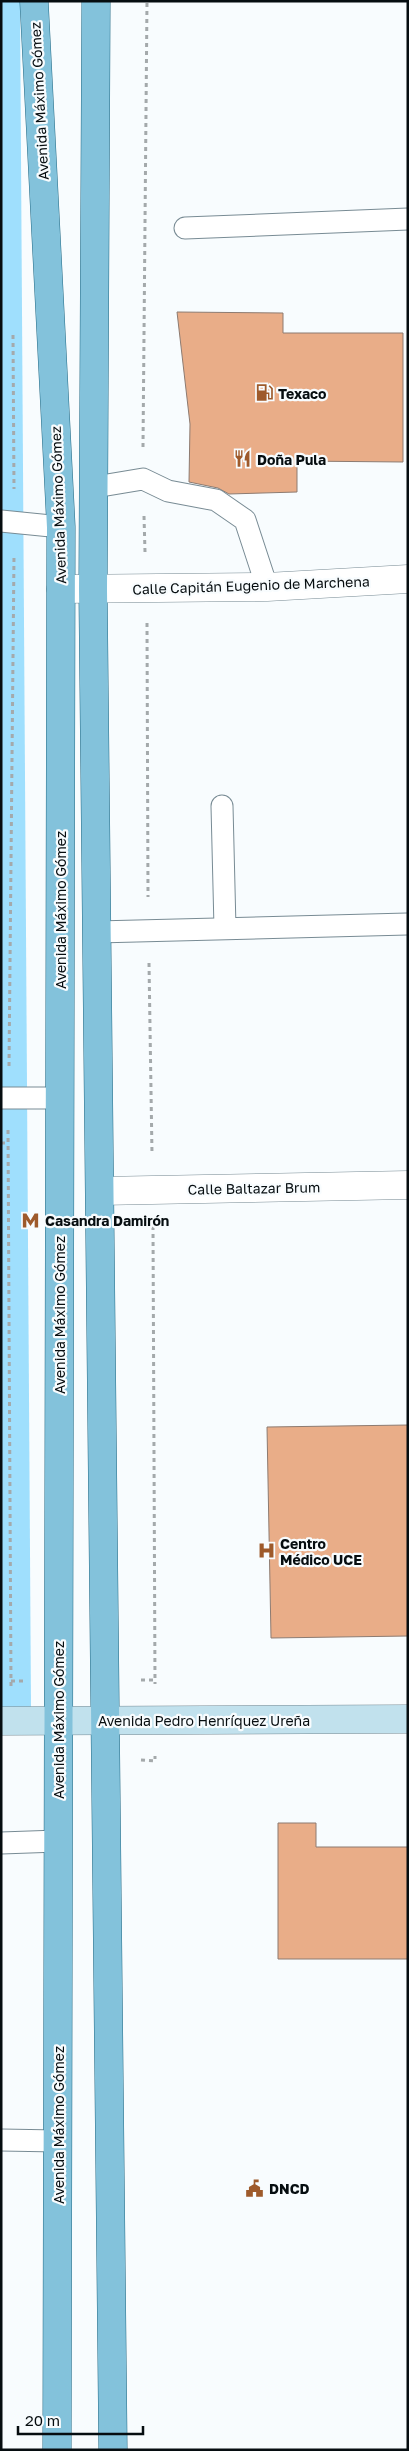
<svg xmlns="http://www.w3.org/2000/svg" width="409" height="2451" font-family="'Golos Text',sans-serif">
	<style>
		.green { fill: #9fdffd }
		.building { fill: #e9ad88; stroke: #8d7b71 }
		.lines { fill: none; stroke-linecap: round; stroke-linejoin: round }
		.lane-casing { stroke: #788b94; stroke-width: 23 }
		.street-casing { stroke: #788b94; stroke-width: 29 }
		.secondary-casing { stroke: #788b94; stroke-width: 29 }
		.primary-casing { stroke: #226984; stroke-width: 29 }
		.path { stroke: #a4a9ab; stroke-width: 3; stroke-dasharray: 4 4; stroke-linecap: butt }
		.lane { stroke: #fff; stroke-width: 21 }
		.street { stroke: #fff; stroke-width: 28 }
		.secondary { stroke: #c1e1ed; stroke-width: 28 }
		.primary { stroke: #83c2db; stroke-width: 28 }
		.labels { text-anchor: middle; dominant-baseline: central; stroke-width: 4.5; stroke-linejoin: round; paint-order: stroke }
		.street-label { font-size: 14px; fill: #060d10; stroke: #f8fcfe }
		.poi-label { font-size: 14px; font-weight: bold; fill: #060d10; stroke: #f8fcfe; text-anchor: start }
	</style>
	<rect width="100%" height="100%" fill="#f8fcfe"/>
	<polygon class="green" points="1,1 20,1 31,1707 1,1707"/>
	<g class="building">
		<polygon points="177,312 283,313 283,333 403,333 403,462 297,461 297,492 229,494 218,488 189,482 190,424"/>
		<polygon points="408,1425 408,1636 271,1638 267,1427"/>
		<polygon points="278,1823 316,1823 316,1847 408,1847 408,1959 278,1959"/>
	</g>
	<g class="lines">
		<defs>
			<g id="lane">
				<polyline points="185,228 408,219"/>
				<polyline points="95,487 143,479 168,491 216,500 245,520 267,587"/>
				<polyline points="1,521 61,527"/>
				<polyline points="222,806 225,928"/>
				<polyline points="97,932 407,924"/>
				<polyline points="1,1098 59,1098"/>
				<polyline points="1,1843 58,1841"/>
				<polyline points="1,2140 58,2141"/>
			</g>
			<g id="street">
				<polyline points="61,589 267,587 408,579"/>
				<polyline points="100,1191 408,1185"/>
			</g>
			<polyline id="secondary" points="1,1721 408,1719"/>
			<g id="primary">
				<polyline points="34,1 61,527 57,2450"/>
				<polyline points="96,1 93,590 113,2450"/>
			</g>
		</defs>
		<use href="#lane" class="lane-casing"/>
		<use href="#street" class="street-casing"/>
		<use href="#secondary" class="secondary-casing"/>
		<use href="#primary" class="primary-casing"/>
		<g class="path">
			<polyline points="13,335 14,489"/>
			<polyline points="143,447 147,1"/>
			<polyline points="144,516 145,552"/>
			<polyline points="147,623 148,897"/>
			<polyline points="149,963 152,1154"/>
			<polyline points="9,1066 14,555"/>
			<polyline points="8,1130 11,1686"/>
			<polyline points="1,1143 8,1143"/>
			<polyline points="153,1226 155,1684"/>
			<polyline points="141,1680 155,1680"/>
			<polyline points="11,1681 23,1681"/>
			<polyline points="141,1760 155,1761 155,1756"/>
		</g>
		<use href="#lane" class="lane"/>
		<use href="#street" class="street"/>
		<use href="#secondary" class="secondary"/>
		<use href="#primary" class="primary"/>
	</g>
	<defs>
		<symbol id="fuel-bare" viewBox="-9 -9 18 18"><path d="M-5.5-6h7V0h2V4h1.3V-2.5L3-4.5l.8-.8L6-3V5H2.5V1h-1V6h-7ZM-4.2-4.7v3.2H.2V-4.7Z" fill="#9e5a2b" stroke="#f8fcfe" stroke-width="2.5" paint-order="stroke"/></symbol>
		<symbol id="restaurant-bare" viewBox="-9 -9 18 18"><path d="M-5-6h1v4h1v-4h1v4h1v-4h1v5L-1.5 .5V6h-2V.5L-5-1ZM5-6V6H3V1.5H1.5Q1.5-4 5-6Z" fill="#9e5a2b" stroke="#f8fcfe" stroke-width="2.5" paint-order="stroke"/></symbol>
		<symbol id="metro-bare" viewBox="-9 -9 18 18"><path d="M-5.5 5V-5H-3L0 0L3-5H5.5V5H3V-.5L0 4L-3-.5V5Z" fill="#9e5a2b" stroke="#f8fcfe" stroke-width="2.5" paint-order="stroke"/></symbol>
		<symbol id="hospital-bare" viewBox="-9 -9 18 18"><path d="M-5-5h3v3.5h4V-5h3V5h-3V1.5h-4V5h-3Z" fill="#9e5a2b" stroke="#f8fcfe" stroke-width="2.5" paint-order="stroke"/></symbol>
		<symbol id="civic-bare" viewBox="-9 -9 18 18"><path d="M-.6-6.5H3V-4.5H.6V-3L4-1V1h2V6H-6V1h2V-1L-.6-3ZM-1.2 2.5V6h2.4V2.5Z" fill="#9e5a2b" stroke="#f8fcfe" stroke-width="2.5" paint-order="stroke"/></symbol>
	</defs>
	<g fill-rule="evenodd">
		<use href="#fuel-bare" x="252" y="380" width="25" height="25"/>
		<use href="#restaurant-bare" x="230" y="446" width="25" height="25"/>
		<use href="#metro-bare" x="18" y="1208" width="25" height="25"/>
		<use href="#hospital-bare" x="254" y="1538" width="25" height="25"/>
		<use href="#civic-bare" x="242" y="2176" width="25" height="25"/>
	</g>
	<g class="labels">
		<g class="street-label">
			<text transform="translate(39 101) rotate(-93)">Avenida Máximo Gómez</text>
			<text transform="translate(58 505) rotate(-92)">Avenida Máximo Gómez</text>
			<text transform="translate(251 585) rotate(-2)">Calle Capitán Eugenio de Marchena</text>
			<text transform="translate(60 910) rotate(-90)">Avenida Máximo Gómez</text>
			<text transform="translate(254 1188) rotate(-1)">Calle Baltazar Brum</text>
			<text transform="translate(59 1315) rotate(-90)">Avenida Máximo Gómez</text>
			<text transform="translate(58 1720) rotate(-90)">Avenida Máximo Gómez</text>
			<text x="204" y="1720">Avenida Pedro Henríquez Ureña</text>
			<text transform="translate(58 2125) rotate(-90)">Avenida Máximo Gómez</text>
		</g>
		<g class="poi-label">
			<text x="278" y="393">Texaco</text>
			<text x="257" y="459">Doña Pula</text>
			<text x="45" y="1220">Casandra Damirón</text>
			<text x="280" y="1543">Centro<tspan x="280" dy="16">Médico UCE</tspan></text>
			<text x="269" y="2188">DNCD</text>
		</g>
	</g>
	<rect width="409" height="2451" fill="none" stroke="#060d10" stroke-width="5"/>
	<path d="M18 2426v8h125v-8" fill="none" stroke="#060d10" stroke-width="2.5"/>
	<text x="25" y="2426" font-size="15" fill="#060d10" stroke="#f8fcfe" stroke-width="4" paint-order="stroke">20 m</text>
</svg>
